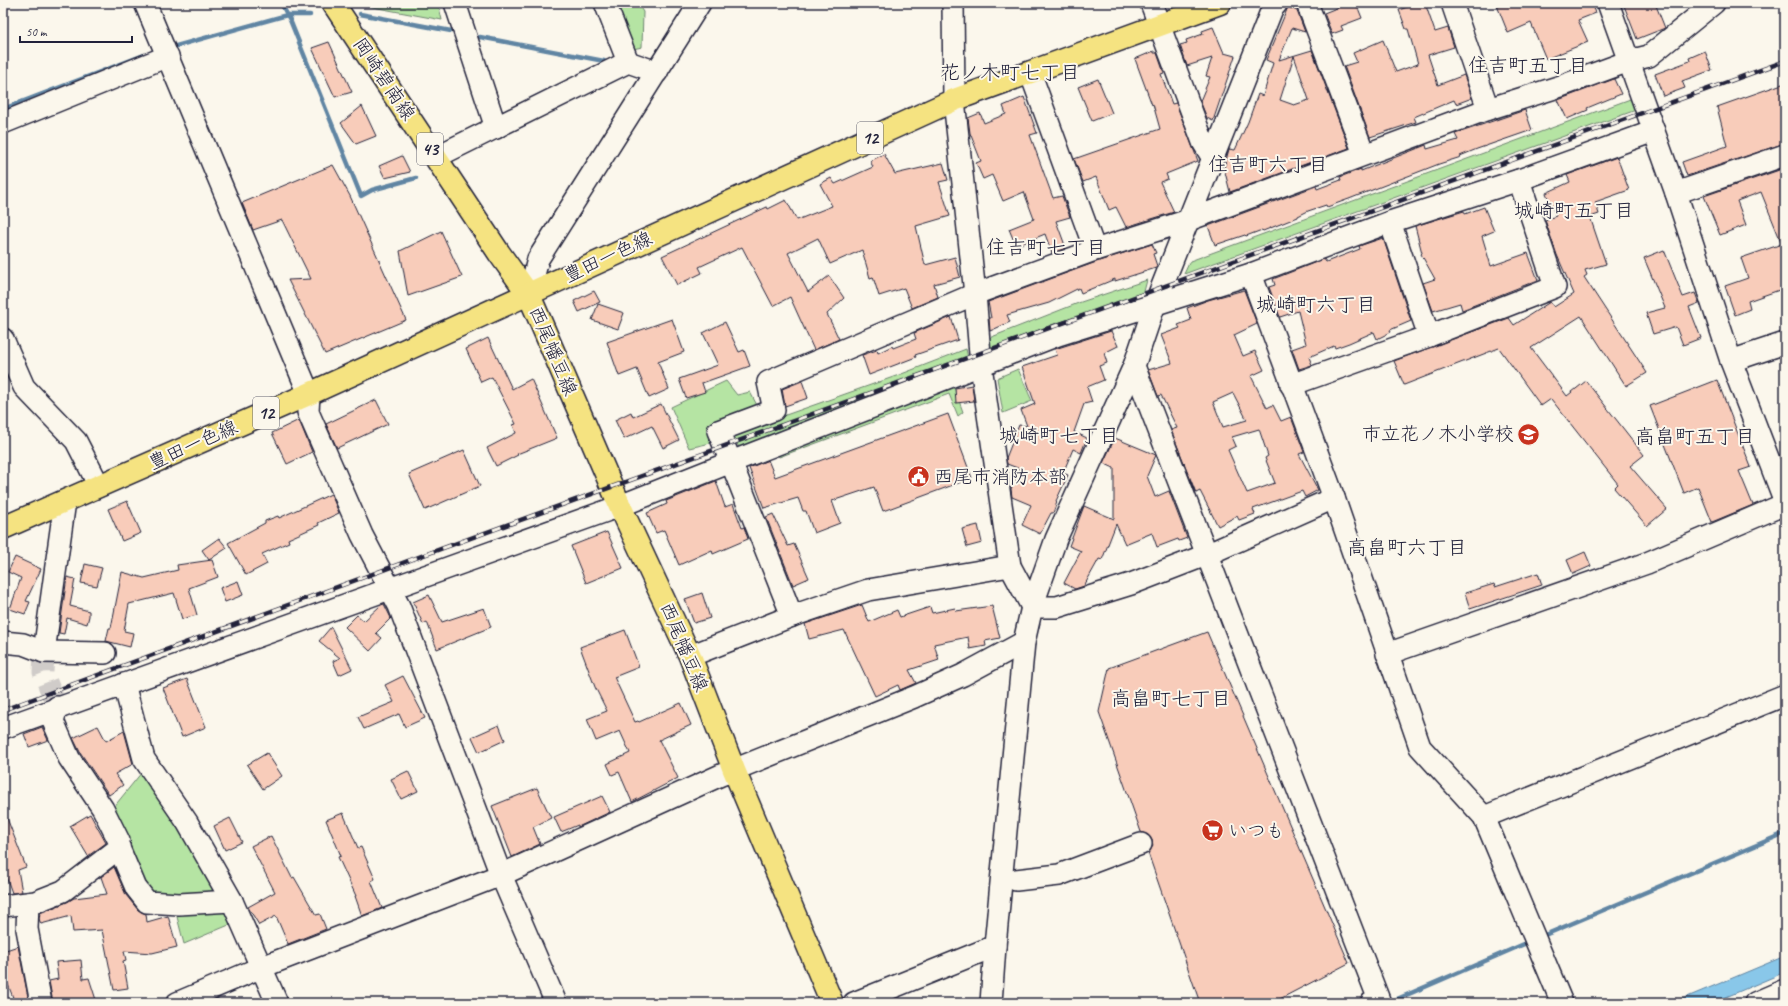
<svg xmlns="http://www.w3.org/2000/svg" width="1788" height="1006" font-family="Caveat,'Klee One',sans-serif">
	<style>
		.green { fill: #b5e4a3; stroke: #6c836f }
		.water { fill: #89c7e9; stroke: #6085a3 }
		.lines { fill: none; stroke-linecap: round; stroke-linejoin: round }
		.stream { stroke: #6085a3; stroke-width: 4.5 }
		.building { fill: #f8ccba; stroke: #22223b; fill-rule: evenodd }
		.minor-tunnel { stroke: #d0ccc9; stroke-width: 21; stroke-dasharray: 21 10; stroke-linecap: butt }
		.minor-casing { stroke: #22223b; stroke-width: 24 }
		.major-casing { stroke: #22223b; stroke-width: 25 }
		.minor { stroke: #fbf7ec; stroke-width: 21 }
		.major { stroke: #f5e381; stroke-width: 22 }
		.rail-casing { stroke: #22223b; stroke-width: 4.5 }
		.rail { stroke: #fbf7ec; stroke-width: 3; stroke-dasharray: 9; stroke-linecap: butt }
		.labels { text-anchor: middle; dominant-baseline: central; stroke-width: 4; stroke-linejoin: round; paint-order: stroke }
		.shield { fill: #fbf7ec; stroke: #636270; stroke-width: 1 }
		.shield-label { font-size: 18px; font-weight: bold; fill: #22223b }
		.street-label { font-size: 19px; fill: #22223b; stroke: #fbf7ec }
		.poi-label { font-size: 19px; fill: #22223b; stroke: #fbf7ec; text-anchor: start }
		.neighbourhood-label { font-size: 20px; fill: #22223b; stroke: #fbf7ec }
	</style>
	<rect width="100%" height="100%" fill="#fbf7ec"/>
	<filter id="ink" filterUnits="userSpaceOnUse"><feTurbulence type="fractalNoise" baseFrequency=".025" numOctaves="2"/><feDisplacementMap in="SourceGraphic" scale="8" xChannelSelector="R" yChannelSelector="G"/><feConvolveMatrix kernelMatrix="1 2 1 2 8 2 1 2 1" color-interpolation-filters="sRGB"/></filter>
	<g filter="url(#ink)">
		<g class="green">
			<polygon points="366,3 438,3 442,20 367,6"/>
			<polygon points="614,3 637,3 643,12 642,47 633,49"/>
			<polygon points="1633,98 1636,110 1184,274 1190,261"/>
			<polygon points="1147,280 1141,303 985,359 984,340 1081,302"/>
			<polygon points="966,349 970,367 742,453 732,434 899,375"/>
			<polygon points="1018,369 1032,401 1003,413 997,378"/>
			<polygon points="726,381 737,395 750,392 759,409 715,442 689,448 671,407"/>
			<polygon points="953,384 963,412 958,416 949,394 779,457 775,450"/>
			<polygon points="142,772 152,781 223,897 149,897 113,808"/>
			<polygon points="229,905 236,922 184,944 175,909"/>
		</g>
		<polygon class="water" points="1785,956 1785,972 1712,1003 1673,1003"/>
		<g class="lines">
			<g class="stream">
				<polyline points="281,3 290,20 361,196 372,190 416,178"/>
				<polyline points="360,14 451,31"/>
				<polyline points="480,37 604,61"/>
				<polyline points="169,48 287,15 310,15"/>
				<polyline points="3,109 144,55"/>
				<polyline points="1540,937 1785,833"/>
				<polyline points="1388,1003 1531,941"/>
			</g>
		</g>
		<g class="building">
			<polygon points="1338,3 1356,3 1362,18 1341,26 1343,30 1332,34 1324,13 1339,7"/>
			<polygon points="1418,3 1425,3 1435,32 1448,28 1454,47 1428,55 1438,85 1464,75 1472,98 1456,104 1454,100 1414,117 1416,122 1370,137 1344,66 1357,62 1353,53 1383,40 1396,72 1418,64 1408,29 1406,29 1399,10"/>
			<polygon points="1496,3 1592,3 1596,13 1578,20 1588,42 1546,59 1531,23 1508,33"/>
			<polygon points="1623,3 1655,3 1665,28 1637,39"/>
			<path d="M1288,7L1297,11L1305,32L1292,28L1279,60L1312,50L1349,148L1230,192L1224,168L1229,149L1235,150L1248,122L1258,94L1263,96L1273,63L1266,60ZM1294,56L1309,100L1294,105L1280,100Z"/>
			<polygon points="1213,27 1224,53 1235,56 1213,121 1207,118 1200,101 1210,77 1206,76 1212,58 1187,66 1180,45 1187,43 1186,40 1203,34 1202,31"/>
			<polygon points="329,42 352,92 335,97 312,48"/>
			<polygon points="1154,51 1154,53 1157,53 1164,73 1161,74 1172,104 1176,103 1198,161 1166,174 1168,179 1160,182 1174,212 1126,227 1116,207 1109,210 1096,177 1083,182 1074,159 1160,129 1153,104 1152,105 1135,59"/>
			<polygon points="1705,51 1712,70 1682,81 1685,88 1663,96 1655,74 1690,61 1689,58"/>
			<polygon points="1098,79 1112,113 1092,121 1078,87"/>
			<polygon points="1614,79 1621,94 1587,108 1588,110 1567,119 1558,100"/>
			<polygon points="1785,83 1785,143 1687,176 1682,162 1727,146 1717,107"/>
			<polygon points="1024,97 1037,133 1030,135 1053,198 1062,196 1070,217 1056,221 1066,248 1052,253 1045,234 1016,246 1009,229 1034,219 1024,192 1003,201 992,175 983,179 976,163 981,161 970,133 968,118 980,113 984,123 1006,114 1003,106"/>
			<polygon points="362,106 376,136 356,144 341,123"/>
			<polygon points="1525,110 1532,130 1477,149 1460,156 1461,157 1439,164 1349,199 1327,207 1326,205 1308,211 1298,216 1298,217 1263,231 1262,230 1246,236 1245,235 1215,245 1208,226 1316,186 1317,189 1341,180 1340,177 1361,169 1361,171 1426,145 1427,149 1458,140 1455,134"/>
			<polygon points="884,154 895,174 943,163 948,180 939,182 950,216 916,226 925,265 955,257 960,277 934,284 938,297 912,308 904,288 879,296 873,277 870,278 862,250 830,264 818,238 788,253 808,292 829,276 844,298 827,314 839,339 814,350 790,297 773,306 742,247 699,267 702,273 677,285 662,256 767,207 768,209 786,200 797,220 832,206 820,184 831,178 835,184 873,167 870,161"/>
			<polygon points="402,156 410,172 385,178 379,166"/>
			<polygon points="1617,157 1629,190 1595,202 1599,214 1590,217 1606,264 1585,270 1587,275 1584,277 1647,373 1626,386 1581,316 1531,348 1567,396 1586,381 1644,455 1630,466 1667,509 1647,526 1614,488 1618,484 1551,399 1541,406 1499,348 1404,385 1394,361 1509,318 1514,325 1550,302 1554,307 1574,294 1557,255 1545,220 1556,216 1546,193 1570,182 1567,175"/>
			<polygon points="333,165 350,196 406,320 325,354 288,280 311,279 282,220 253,230 242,203"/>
			<polygon points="1785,168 1785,288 1748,301 1750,309 1735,315 1725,286 1748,278 1741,258 1782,244 1761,192 1737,201 1746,225 1720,235 1704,196"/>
			<polygon points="1484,207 1494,231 1482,236 1491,266 1528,253 1538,280 1462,310 1460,303 1433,311 1423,283 1435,279 1421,254 1422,253 1415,226 1464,211 1465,214"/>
			<polygon points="441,231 462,277 408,296 400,251"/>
			<polygon points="1383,238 1411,321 1390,330 1391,332 1377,339 1374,332 1349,343 1335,348 1334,346 1309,357 1312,365 1299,369 1292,349 1306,344 1298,311 1280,317 1269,287 1275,285 1273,279 1324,259 1326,262 1360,249 1359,246"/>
			<polygon points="1152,244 1156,253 1153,254 1157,266 1156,268 1115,281 1115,279 1081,293 1079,288 1049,303 1007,315 1010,322 990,331 989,318 991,318 988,302 1099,261"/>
			<polygon points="1664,250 1683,297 1695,293 1699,303 1689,307 1701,338 1683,345 1676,327 1653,334 1646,313 1665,308 1644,258"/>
			<path d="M1244,290L1257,324L1234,335L1243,356L1255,351L1264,370L1251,376L1267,408L1273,405L1281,421L1291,417L1304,452L1299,454L1318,490L1305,497L1302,491L1253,509L1255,514L1239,520L1237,516L1218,526L1200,491L1196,493L1171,430L1177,428L1161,395L1158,396L1148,370L1172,363L1161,335L1180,328L1178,325L1191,320L1187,308L1208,300ZM1233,393L1247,420L1223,427L1213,402ZM1259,429L1268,456L1265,458L1275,483L1247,493L1228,450L1236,446L1232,437Z"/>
			<polygon points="594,291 600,302 579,312 574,301"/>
			<polygon points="598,304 624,313 618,329 592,320"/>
			<polygon points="951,317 958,340 915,355 916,357 869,375 862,355 877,350 878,353 892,346 893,348 916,339 914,333"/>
			<polygon points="672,319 684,352 658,362 669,389 649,398 637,369 619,376 607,342"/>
			<polygon points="725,322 739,352 744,350 750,366 702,383 705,392 686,398 679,379 718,365 703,333"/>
			<polygon points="1111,331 1118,346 1104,353 1107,363 1099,366 1104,380 1087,387 1092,402 1084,404 1074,432 1087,438 1081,453 1073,449 1063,473 1068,475 1056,501 1057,502 1053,513 1051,513 1040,534 1022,525 1031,505 1012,497 1011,489 1020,469 1007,464 1006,458 1019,425 1027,426 1021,410 1035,404 1022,367 1057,355 1055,349"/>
			<polygon points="488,338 512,389 531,379 557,438 517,454 518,455 496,466 487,448 516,433 513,425 516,424 492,377 481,382 466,349"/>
			<polygon points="1717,380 1751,467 1739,471 1753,505 1712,522 1698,487 1684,493 1650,406"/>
			<polygon points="802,381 808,398 785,406 782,389"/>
			<polygon points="972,385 974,401 956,403 955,388"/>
			<polygon points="376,400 388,424 337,448 326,424"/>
			<polygon points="661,404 679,440 663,448 652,426 624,439 615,420 631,412 633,417"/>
			<polygon points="948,414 972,478 883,511 874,487 832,501 840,523 814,533 806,511 803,511 798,498 764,508 749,468 768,460 775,477"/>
			<polygon points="299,420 312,452 287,464 272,433"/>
			<polygon points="1115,438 1156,455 1147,476 1155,497 1169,491 1187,538 1179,541 1178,539 1157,547 1152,533 1125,544 1116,524 1102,560 1099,559 1084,586 1075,589 1064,583 1081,551 1069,546 1084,506 1114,519 1114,468 1103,463"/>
			<polygon points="464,450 480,486 425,510 409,474"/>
			<polygon points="716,481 725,507 733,504 742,528 744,527 748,539 713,554 712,550 679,565 664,530 656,533 647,513 667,504 666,501"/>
			<polygon points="331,494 339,513 318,523 319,525 288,539 289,542 262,554 267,564 246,575 228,543 265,523 265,521 278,516 279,518"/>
			<polygon points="127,501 141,533 122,541 108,509"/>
			<polygon points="773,514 788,546 794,544 809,578 793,585 766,517"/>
			<polygon points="978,525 982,543 967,547 962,529"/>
			<polygon points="607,532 623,568 586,583 571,546"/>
			<polygon points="219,538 227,548 209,560 202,550"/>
			<polygon points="1585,552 1591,566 1573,574 1567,560"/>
			<polygon points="15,557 41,569 26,601 30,602 25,614 10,609 21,578 8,572"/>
			<polygon points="212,560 218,577 189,588 197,615 182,619 174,593 129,604 124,631 133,633 130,647 106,641 109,628 111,628 122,572 144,578 178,570 177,565"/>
			<polygon points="85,564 102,568 97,586 81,583"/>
			<polygon points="1538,573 1542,585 1470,609 1465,593 1494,584 1495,587"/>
			<polygon points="67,577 75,579 70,606 89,611 89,616 87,624 67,618 64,634 59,633"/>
			<polygon points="238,581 243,595 225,602 220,588"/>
			<polygon points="702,593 710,618 694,623 685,599"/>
			<polygon points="429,595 442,622 484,608 491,627 437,649 427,622 423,624 413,602"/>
			<polygon points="384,604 391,618 376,633 382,638 370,651 345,627 357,615 364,621 381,605"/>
			<polygon points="862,605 869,622 897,610 900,617 930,607 932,613 955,608 956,611 992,606 1000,638 985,641 986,646 970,649 968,637 934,644 939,660 909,670 916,683 900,690 898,685 875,696 844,630 809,639 805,624"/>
			<polygon points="331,627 352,669 339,675 333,661 340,658 319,641"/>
			<polygon points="625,630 639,667 614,677 635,722 638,721 639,722 681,703 691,725 659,740 678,778 632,802 619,772 612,775 607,764 630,753 620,731 596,741 587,719 607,711 595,687 580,647"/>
			<polygon points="1207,632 1349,963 1272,1003 1200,1003 1148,853 1153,846 1152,840 1148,835 1141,832 1099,712 1109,668"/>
			<polygon points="403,676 425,718 405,727 399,714 364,729 358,717 394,702 385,685"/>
			<polygon points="187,679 206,727 182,737 163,688"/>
			<polygon points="499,725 505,740 479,752 472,737"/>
			<polygon points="98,726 106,741 124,731 133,764 115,774 123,785 109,795 80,752 73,738"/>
			<polygon points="42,727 48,740 29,747 24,734"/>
			<polygon points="267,753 282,776 263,789 247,765"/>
			<polygon points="408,771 418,791 401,799 391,779"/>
			<polygon points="537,788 551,818 533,827 540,844 512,857 492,806"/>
			<polygon points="602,796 610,812 578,827 578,825 561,832 554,817"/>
			<polygon points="3,808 26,867 18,870 22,892 12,893 3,868"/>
			<polygon points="343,813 358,848 361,847 375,879 371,881 382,908 362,916 355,896 356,896 338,857 341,856 326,820"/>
			<polygon points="90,814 106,843 88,856 70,826"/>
			<polygon points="230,818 242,842 225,850 214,826"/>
			<polygon points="271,836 292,878 294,877 316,915 320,914 326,929 288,944 276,916 259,925 248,907 275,892 251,846"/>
			<polygon points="114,867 126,895 138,910 146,914 147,922 168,916 177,947 152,953 124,951 126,960 123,961 128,988 114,990 102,930 73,932 71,916 41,924 39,919 40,913 67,902 74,898 107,894 101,877"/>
			<polygon points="18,946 29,1002 25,1003 15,1003 3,971 3,951"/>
			<polygon points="81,960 83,979 89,978 97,1003 53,1003 49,981 58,979 56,962"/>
		</g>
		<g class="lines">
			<polyline class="minor-tunnel" points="44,652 43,672 57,707"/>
			<defs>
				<g id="minor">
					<polyline points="145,3 309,394 308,412 362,535 399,606 501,875 556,1003"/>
					<polyline points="455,3 496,128"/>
					<polyline points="605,3 628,62"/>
					<polyline points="953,3 954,100 975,294 981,366 1010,566 1032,607"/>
					<polyline points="1151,3 1203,142 1212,157"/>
					<polyline points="1307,3 1364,154"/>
					<polyline points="1452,3 1488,109"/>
					<polyline points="1608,3 1676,193 1731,361 1785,502"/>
					<polyline points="1030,72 1095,250"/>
					<polyline points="3,123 168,56"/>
					<polyline points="1654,131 1519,180 1390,222 1251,274 1058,335 731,462 718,431 774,410 768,382 975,294 1095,250 1189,220 1488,109 1561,86 1629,61 1649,56 1714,3"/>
					<polyline points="436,157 628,62 657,72"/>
					<polyline points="1676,193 1785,155"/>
					<polyline points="1390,222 1429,336"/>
					<polyline points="1251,274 1334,498 1420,747 1484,817 1562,1003"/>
					<polyline points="529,295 538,259 700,3"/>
					<polyline points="3,339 24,387 76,441 99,486"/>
					<polyline points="1731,361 1785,343"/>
					<polyline points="1134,366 1379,1000 1371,1003"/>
					<polyline points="1291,385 1429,336 1555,287 1519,180"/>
					<polyline points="1032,607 1057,607 1131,584 1206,555 1334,498"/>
					<polyline points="3,642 23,644 44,652 105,653"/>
					<polyline points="44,652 65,501"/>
					<polyline points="1387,654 1647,563 1785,504"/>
					<polyline points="690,656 792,616 868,590 1010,566"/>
					<polyline points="124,684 144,759 187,822 232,901 277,1003"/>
					<polyline points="3,728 620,506 731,462 792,616"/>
					<polyline points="1484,817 1785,695"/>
					<polyline points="119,848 136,888 147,902 179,904 232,901"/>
					<polyline points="1016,880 1059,875 1141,844"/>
					<polyline points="28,903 27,929 41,1003"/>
					<polyline points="3,906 35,902 63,891 119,848 119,841 103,809 69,758 53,721 57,707"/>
					<polyline points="177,1003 262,967 501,875 721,775 914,697 963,675 1024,642"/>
					<polyline points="854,1003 995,946"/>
					<polyline points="991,1003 995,946 1024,642 1032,607 1056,539 1134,366 1155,304 1272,9 1277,3"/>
					<polyline points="1755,1003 1785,990"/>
				</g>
				<g id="major">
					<polyline points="333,3 499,253 529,295 620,506 690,656 734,770 832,1003"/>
					<polyline points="3,528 309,394 954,100 1220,3"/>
				</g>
			</defs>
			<use href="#minor" class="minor-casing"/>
			<use href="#major" class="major-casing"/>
			<use href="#minor" class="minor"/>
			<use href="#major" class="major"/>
			<defs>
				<polyline id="rail" points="3,710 424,555 1785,61"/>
			</defs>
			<use href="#rail" class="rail-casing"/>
			<use href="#rail" class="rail"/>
		</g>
	</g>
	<defs>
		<symbol id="school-disc" viewBox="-11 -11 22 22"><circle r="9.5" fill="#c8321e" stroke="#fbf7ec"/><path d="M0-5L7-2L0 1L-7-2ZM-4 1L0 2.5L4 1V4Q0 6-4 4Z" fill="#fff"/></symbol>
		<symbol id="civic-disc" viewBox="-11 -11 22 22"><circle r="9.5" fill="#c8321e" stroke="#fbf7ec"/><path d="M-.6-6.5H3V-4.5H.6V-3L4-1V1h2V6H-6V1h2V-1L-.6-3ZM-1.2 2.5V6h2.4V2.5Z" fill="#fff"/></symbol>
		<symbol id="supermarket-disc" viewBox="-11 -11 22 22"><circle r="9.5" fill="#c8321e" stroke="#fbf7ec"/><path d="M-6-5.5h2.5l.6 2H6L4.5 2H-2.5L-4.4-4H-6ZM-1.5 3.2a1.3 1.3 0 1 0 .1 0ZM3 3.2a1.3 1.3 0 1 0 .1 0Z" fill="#fff"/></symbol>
	</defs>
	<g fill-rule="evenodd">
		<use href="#school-disc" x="1516" y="422" width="25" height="25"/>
		<use href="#civic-disc" x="906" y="464" width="25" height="25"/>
		<use href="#supermarket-disc" x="1200" y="818" width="25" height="25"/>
	</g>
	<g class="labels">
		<g class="shield">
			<rect x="857" y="122" width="26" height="32" rx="3"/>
			<rect x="417" y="133" width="26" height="32" rx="3"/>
			<rect x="253" y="397" width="26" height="32" rx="3"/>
		</g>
		<g class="shield-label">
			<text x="870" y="138">12</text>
			<text x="430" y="149">43</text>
			<text x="266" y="413">12</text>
		</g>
		<g class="street-label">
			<text transform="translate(384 79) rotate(56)">岡崎碧南線</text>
			<text transform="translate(608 257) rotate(-25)">豊田一色線</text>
			<text transform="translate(553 351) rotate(67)">西尾幡豆線</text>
			<text transform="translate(193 445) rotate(-24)">豊田一色線</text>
			<text transform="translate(684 647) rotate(67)">西尾幡豆線</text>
		</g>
		<g class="poi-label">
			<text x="1514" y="434" text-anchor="end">市立花ノ木小学校</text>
			<text x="934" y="477">西尾市消防本部</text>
			<text x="1228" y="831">いつも</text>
		</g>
		<g class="neighbourhood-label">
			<text x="1528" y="65">住吉町五丁目</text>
			<text x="1010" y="72">花ノ木町七丁目</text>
			<text x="1268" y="164">住吉町六丁目</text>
			<text x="1574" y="210">城崎町五丁目</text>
			<text x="1046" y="247">住吉町七丁目</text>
			<text x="1316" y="304">城崎町六丁目</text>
			<text x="1059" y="435">城崎町七丁目</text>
			<text x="1695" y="436">高畠町五丁目</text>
			<text x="1407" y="547">高畠町六丁目</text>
			<text x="1171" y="698">高畠町七丁目</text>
		</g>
	</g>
	<rect width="1788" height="1006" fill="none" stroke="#fbf7ec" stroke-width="16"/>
	<rect x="8" y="8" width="1772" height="990" fill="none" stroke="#22223b" stroke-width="1.5" filter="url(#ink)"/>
	<path d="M20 36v6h112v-6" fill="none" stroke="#22223b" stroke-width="2"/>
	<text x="26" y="36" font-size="12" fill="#22223b" stroke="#fbf7ec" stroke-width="3" paint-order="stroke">50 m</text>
</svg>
